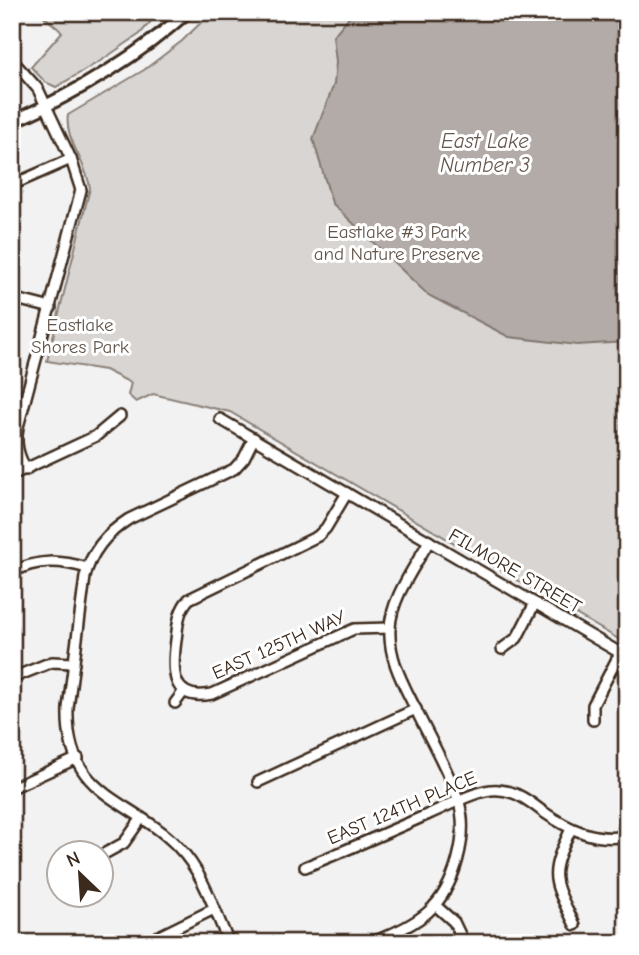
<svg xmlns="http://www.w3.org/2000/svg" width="639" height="955" font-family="'Comic Neue',sans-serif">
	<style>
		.green { fill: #d8d5d2; stroke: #8a8078; stroke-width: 2 }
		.water { fill: #b2aba7; stroke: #827770; stroke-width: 2 }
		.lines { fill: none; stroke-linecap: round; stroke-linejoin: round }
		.minor-casing { stroke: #3b2a1e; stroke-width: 14 }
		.major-casing { stroke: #3b2a1e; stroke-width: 16 }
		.minor { stroke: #fff; stroke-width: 9 }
		.major { stroke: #fff; stroke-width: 10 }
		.labels { text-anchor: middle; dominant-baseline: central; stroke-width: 6; stroke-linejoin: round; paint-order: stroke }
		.park-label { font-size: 19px; fill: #62554b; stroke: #fff }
		.street-label { font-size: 19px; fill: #3b2a1e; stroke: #fff }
		.water-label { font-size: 21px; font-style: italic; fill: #65574e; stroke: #fff }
	</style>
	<rect width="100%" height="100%" fill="#f3f2f2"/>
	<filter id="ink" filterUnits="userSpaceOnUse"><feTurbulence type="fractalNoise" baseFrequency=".0143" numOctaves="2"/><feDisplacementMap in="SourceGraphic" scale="14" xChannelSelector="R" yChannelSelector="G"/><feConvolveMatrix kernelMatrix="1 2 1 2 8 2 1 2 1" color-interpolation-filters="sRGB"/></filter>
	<g filter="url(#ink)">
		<g class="green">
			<polygon points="39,12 159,12 140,34 102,60 56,87 45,82 31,67 62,32"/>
			<path d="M212,12H627V644L230,412L153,394L136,402L128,395L131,383L105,370L47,361L90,188C87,163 64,139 68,115L144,70L182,41Z"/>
		</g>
		<polygon class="water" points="353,12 627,12 627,342 577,345 509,337 428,295 332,203 313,139 334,84 336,62 333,36"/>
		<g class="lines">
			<defs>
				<g id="minor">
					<path d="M12,60L38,89L71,159L81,190L18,427C15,444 18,454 26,470"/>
					<polyline points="12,185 71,159"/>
					<polyline points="12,298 51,308"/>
					<polyline points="220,419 627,657"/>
					<polyline points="12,475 96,436 120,416"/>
					<path d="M347,493L326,528L318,536L189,599C178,611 178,624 176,640C172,670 170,702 212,694L354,629L390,628"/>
					<path d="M12,572C38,559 60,560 87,568"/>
					<polyline points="502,649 517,638 535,603"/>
					<polyline points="12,678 52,662 74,663"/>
					<polyline points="175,703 184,691"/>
					<polyline points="593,720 593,705 620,653"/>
					<polyline points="258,782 416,709"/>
					<polyline points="12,788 78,758"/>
					<path d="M571,829C548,877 552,878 575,925"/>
					<polyline points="102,855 124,843 141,819"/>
					<path d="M305,867C347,850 388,832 429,814C448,806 479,788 499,790C516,791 529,801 542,811C568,829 595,842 627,836"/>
					<polyline points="57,875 60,874"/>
					<polyline points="435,905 454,922 464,943"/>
					<polyline points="12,933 22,943"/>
					<polyline points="145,943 214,909"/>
					<path d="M229,943C215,912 203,872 179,848C131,797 65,799 68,708L85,577C91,551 107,533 129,519L234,469L244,458L254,438"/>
					<path d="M372,943C391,934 412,926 428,912C455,888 470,834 458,799C448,770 431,741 417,712C404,685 388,659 390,628C391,598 415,567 429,541"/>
				</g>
				<path id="major" d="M12,122C76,93 135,59 187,12"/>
			</defs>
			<use href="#minor" class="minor-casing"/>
			<use href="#major" class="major-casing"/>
			<use href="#minor" class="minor"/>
			<use href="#major" class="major"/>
		</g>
	</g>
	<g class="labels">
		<g class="park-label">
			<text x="397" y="232">Eastlake #3 Park<tspan x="397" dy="22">and Nature Preserve</tspan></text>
			<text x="80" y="325">Eastlake<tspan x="80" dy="22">Shores Park</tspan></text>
		</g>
		<g class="street-label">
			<text transform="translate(515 571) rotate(30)">FILMORE STREET</text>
			<text transform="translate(279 645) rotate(-24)">EAST 125TH WAY</text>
			<text transform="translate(402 808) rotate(-23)">EAST 124TH PLACE</text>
		</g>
		<g class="water-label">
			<text x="485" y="141">East Lake<tspan x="485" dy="24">Number 3</tspan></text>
		</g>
	</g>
	<rect width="639" height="955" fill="none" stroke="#fff" stroke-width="42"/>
	<rect x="21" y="21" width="597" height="913" fill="none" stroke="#3b2a1e" stroke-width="2.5" filter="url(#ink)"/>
	<g transform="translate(80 874) rotate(335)"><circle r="33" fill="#ffffff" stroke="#b1aaa5" stroke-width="2"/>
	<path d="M0-5L12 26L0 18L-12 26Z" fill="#3b2a1e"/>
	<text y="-10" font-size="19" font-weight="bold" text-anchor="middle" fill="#3b2a1e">N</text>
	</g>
</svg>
